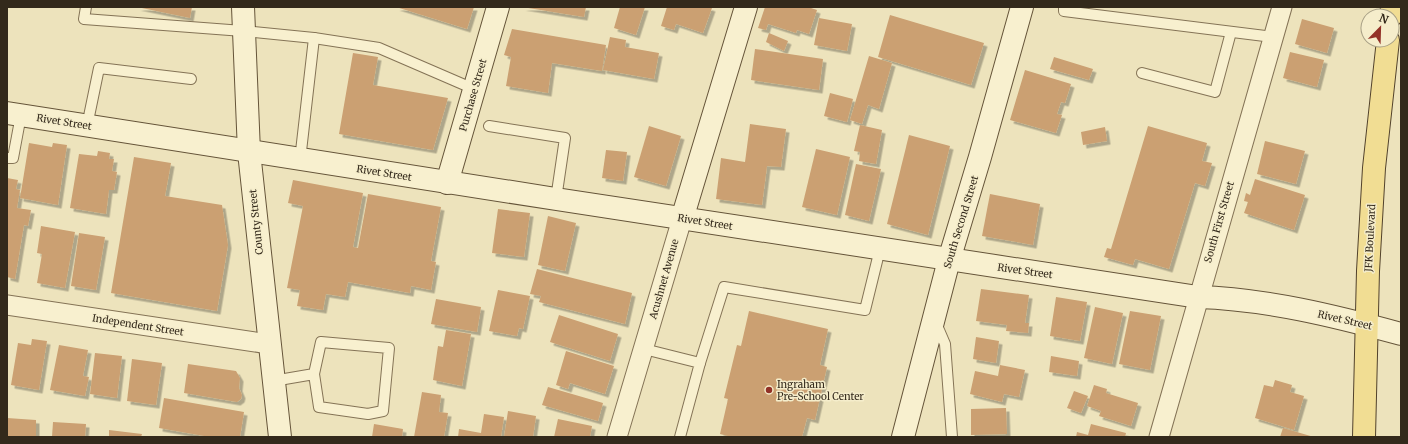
<svg xmlns="http://www.w3.org/2000/svg" width="1408" height="444" font-family="Merriweather,serif">
	<style>
		.building { fill: #cba072; filter: url(#shadow) }
		.lines { fill: none; stroke-linecap: round; stroke-linejoin: round }
		.lane-casing { stroke: #847356; stroke-width: 12 }
		.street-casing { stroke: #847356; stroke-width: 21 }
		.secondary-casing { stroke: #655439; stroke-width: 24 }
		.primary-casing { stroke: #51412b; stroke-width: 24 }
		.lane { stroke: #f8f0cf; stroke-width: 10 }
		.street { stroke: #f8f0cf; stroke-width: 19 }
		.secondary { stroke: #f8f0cf; stroke-width: 22 }
		.primary { stroke: #f1dd93; stroke-width: 22 }
		.poi-dot { fill: #923127; stroke: #f5edcb; stroke-width: 1.5 }
		.labels { text-anchor: middle; dominant-baseline: central; stroke-width: 3; stroke-linejoin: round; paint-order: stroke }
		.street-label { font-size: 10px; fill: #33291b; stroke: #f5edcb }
		.poi-label { font-size: 10px; fill: #33291b; stroke: #f5edcb; text-anchor: start }
	</style>
	<defs>
		<filter id="shadow"><feDropShadow dx="3.5" dy="3.5" stdDeviation="0" flood-color="#0004"/></filter>
	</defs>
	<rect width="100%" height="100%" fill="#ede3bc"/>
	<g class="building">
		<polygon points="137,7 192,7 190,18"/>
		<polygon points="396,7 474,7 467,29"/>
		<polygon points="522,7 586,7 584,17"/>
		<polygon points="620,7 645,7 636,35 614,28"/>
		<polygon points="667,7 709,7 712,8 703,33 676,24 674,30 661,26"/>
		<polygon points="765,7 808,7 817,10 809,34 797,30 796,33 768,24 766,30 758,28"/>
		<polygon points="890,15 984,43 971,85 878,57"/>
		<polygon points="819,18 852,24 847,51 814,45"/>
		<polygon points="1302,19 1334,28 1327,53 1295,44"/>
		<polygon points="512,29 606,45 602,71 552,63 548,93 506,86 511,57 504,55"/>
		<polygon points="769,33 788,41 784,51 766,42"/>
		<polygon points="610,37 626,40 625,47 659,53 654,79 603,70"/>
		<polygon points="755,49 823,59 819,90 751,80"/>
		<polygon points="1290,52 1324,60 1317,87 1283,78"/>
		<polygon points="353,53 378,57 373,85 448,98 433,150 339,134"/>
		<polygon points="869,56 892,63 879,109 868,105 862,124 850,120"/>
		<polygon points="1054,57 1093,69 1089,80 1050,69"/>
		<polygon points="1025,70 1071,84 1065,103 1061,102 1057,114 1062,115 1056,133 1010,120"/>
		<polygon points="830,93 853,99 847,122 824,116"/>
		<polygon points="750,124 786,129 781,167 767,166 762,205 716,199 721,158 745,162"/>
		<polygon points="860,125 882,130 876,164 859,161 860,152 854,151"/>
		<polygon points="649,126 681,136 666,186 634,177"/>
		<polygon points="1148,126 1207,143 1202,161 1212,163 1205,186 1195,183 1169,269 1135,259 1133,265 1104,257 1107,248 1111,249"/>
		<polygon points="1105,127 1107,141 1083,145 1081,132"/>
		<polygon points="909,135 950,146 928,235 887,224"/>
		<polygon points="1265,141 1305,151 1296,184 1257,174"/>
		<polygon points="29,143 52,147 53,143 67,145 58,205 20,198"/>
		<polygon points="816,149 850,157 837,215 802,207"/>
		<polygon points="606,150 627,152 623,181 602,178"/>
		<polygon points="98,151 110,153 109,159 114,159 112,171 117,172 114,190 109,190 106,214 70,208 79,154 97,156"/>
		<polygon points="134,157 171,163 165,196 222,205 228,245 217,311 111,293"/>
		<polygon points="856,164 881,169 869,221 845,215"/>
		<polygon points="7,178 18,180 16,189 20,190 17,208 31,210 28,226 24,225 15,279 7,277"/>
		<polygon points="1255,179 1305,195 1294,230 1244,213 1248,202 1244,201 1246,193 1250,195"/>
		<polygon points="293,180 363,193 353,247 358,248 368,194 441,207 431,261 436,262 431,290 411,286 410,293 348,282 345,297 326,294 323,310 297,306 300,290 287,288 303,206 288,203"/>
		<polygon points="990,194 1040,204 1033,245 982,236"/>
		<polygon points="498,209 530,213 524,257 492,253"/>
		<polygon points="548,216 576,223 565,271 538,265"/>
		<polygon points="41,226 75,232 65,288 37,283 42,254 37,253"/>
		<polygon points="79,233 105,237 96,290 71,286"/>
		<polygon points="537,269 632,293 625,324 539,302 541,296 530,294"/>
		<polygon points="981,289 1029,295 1025,323 1029,323 1028,333 1006,331 1007,325 976,321"/>
		<polygon points="498,290 530,296 523,329 519,328 517,336 489,331"/>
		<polygon points="1056,297 1087,302 1080,341 1050,336"/>
		<polygon points="436,299 481,307 477,332 431,324"/>
		<polygon points="1095,307 1123,313 1112,364 1084,358"/>
		<polygon points="749,311 828,329 820,365 827,367 815,420 807,418 802,437 732,437 720,434 728,399 724,398 737,345 741,346"/>
		<polygon points="1130,311 1161,316 1150,370 1119,364"/>
		<polygon points="559,315 618,334 610,361 550,342"/>
		<polygon points="446,330 471,334 462,386 433,380 438,346 443,347"/>
		<polygon points="976,337 999,341 996,363 973,359"/>
		<polygon points="32,339 47,341 39,390 11,385 18,343 31,345"/>
		<polygon points="59,345 88,350 83,376 89,377 85,396 50,390"/>
		<polygon points="566,351 614,366 605,394 570,383 568,389 556,385"/>
		<polygon points="95,353 122,356 117,398 90,394"/>
		<polygon points="1051,356 1079,361 1077,376 1049,372"/>
		<polygon points="132,359 162,363 156,405 127,401"/>
		<polygon points="188,364 236,371 240,378 239,388 242,395 241,399 237,402 184,393"/>
		<polygon points="1000,365 1025,370 1019,397 1004,394 1002,402 970,394 975,371 998,376"/>
		<polygon points="1275,380 1292,385 1290,392 1304,396 1294,430 1255,418 1264,385 1273,387"/>
		<polygon points="1094,385 1107,389 1106,393 1138,403 1131,426 1099,416 1101,411 1087,406"/>
		<polygon points="548,387 603,403 598,421 542,405"/>
		<polygon points="1074,391 1088,396 1081,413 1067,408"/>
		<polygon points="422,392 441,395 439,412 448,413 444,437 414,437"/>
		<polygon points="164,398 244,412 240,437 210,437 159,428"/>
		<polygon points="1006,408 1007,434 971,435 971,409"/>
		<polygon points="508,411 536,416 533,437 504,437"/>
		<polygon points="484,414 504,417 501,437 458,437 459,429 481,433"/>
		<polygon points="7,418 36,420 36,437 7,437"/>
		<polygon points="558,419 592,426 590,437 554,437"/>
		<polygon points="53,422 86,424 85,437 52,437"/>
		<polygon points="374,424 403,429 402,437 372,437"/>
		<polygon points="1091,424 1126,433 1125,437 1076,437 1077,432 1088,435"/>
		<polygon points="1283,428 1314,437 1280,437"/>
		<polygon points="109,430 142,434 141,437 109,437"/>
	</g>
	<g class="lines">
		<defs>
			<g id="lane">
				<polyline points="86,7 84,19 243,31 314,38 379,48 474,89"/>
				<polyline points="1064,7 1064,11 1273,37"/>
				<polyline points="1142,73 1215,92 1231,32"/>
				<polyline points="87,126 99,68 191,79"/>
				<polyline points="489,126 565,138 556,199"/>
				<polyline points="7,158 13,158 21,115"/>
				<polyline points="300,160 314,38"/>
				<polyline points="936,323 945,344 952,437"/>
				<polyline points="644,349 700,363 680,437"/>
				<polyline points="700,363 724,287 865,310 880,249"/>
				<polyline points="273,381 314,374 321,342 389,348 383,411 368,414 319,407 314,374"/>
			</g>
			<g id="street">
				<polyline points="7,305 269,344"/>
				<polyline points="617,437 682,219"/>
				<polyline points="1159,437 1282,7"/>
			</g>
			<g id="secondary">
				<polyline points="243,7 249,152 280,437"/>
				<path d="M7,113L556,199L1198,297C1266,299 1335,316 1401,334"/>
				<polyline points="447,183 498,7"/>
				<polyline points="682,219 746,7"/>
				<polyline points="903,437 949,260 980,157 1022,7"/>
			</g>
			<g id="primary">
				<polyline points="1391,16 1392,7"/>
				<polyline points="1364,437 1368,271 1374,168 1388,40"/>
			</g>
		</defs>
		<use href="#lane" class="lane-casing"/>
		<use href="#street" class="street-casing"/>
		<use href="#secondary" class="secondary-casing"/>
		<use href="#primary" class="primary-casing"/>
		<use href="#lane" class="lane"/>
		<use href="#street" class="street"/>
		<use href="#secondary" class="secondary"/>
		<use href="#primary" class="primary"/>
	</g>
	<circle class="poi-dot" cx="769" cy="390" r="4"/>
	<g class="labels">
		<g class="street-label">
			<text transform="translate(473 95) rotate(-74)">Purchase Street</text>
			<text transform="translate(64 122) rotate(9)">Rivet Street</text>
			<text transform="translate(384 173) rotate(9)">Rivet Street</text>
			<text transform="translate(256 222) rotate(-96)">County Street</text>
			<text transform="translate(705 222) rotate(9)">Rivet Street</text>
			<text transform="translate(961 222) rotate(-73)">South Second Street</text>
			<text transform="translate(1219 222) rotate(-74)">South First Street</text>
			<text transform="translate(1370 238) rotate(-87)">JFK Boulevard</text>
			<text transform="translate(1025 271) rotate(8)">Rivet Street</text>
			<text transform="translate(664 279) rotate(-74)">Acushnet Avenue</text>
			<text transform="translate(1345 320) rotate(13)">Rivet Street</text>
			<text transform="translate(138 325) rotate(9)">Independent Street</text>
		</g>
		<g class="poi-label">
			<text x="777" y="384">Ingraham<tspan x="777" dy="12">Pre-School Center</tspan></text>
		</g>
	</g>
	<rect width="1408" height="444" fill="none" stroke="#33291b" stroke-width="16"/>
	<g transform="translate(1380 28) rotate(23)"><circle r="19" fill="#f5edcb" stroke="#a79f85"/>
	<path d="M0-3L7 15L0 10L-7 15Z" fill="#923127"/>
	<text y="-6" font-size="11" font-weight="bold" text-anchor="middle" fill="#33291b">N</text>
	</g>
</svg>
